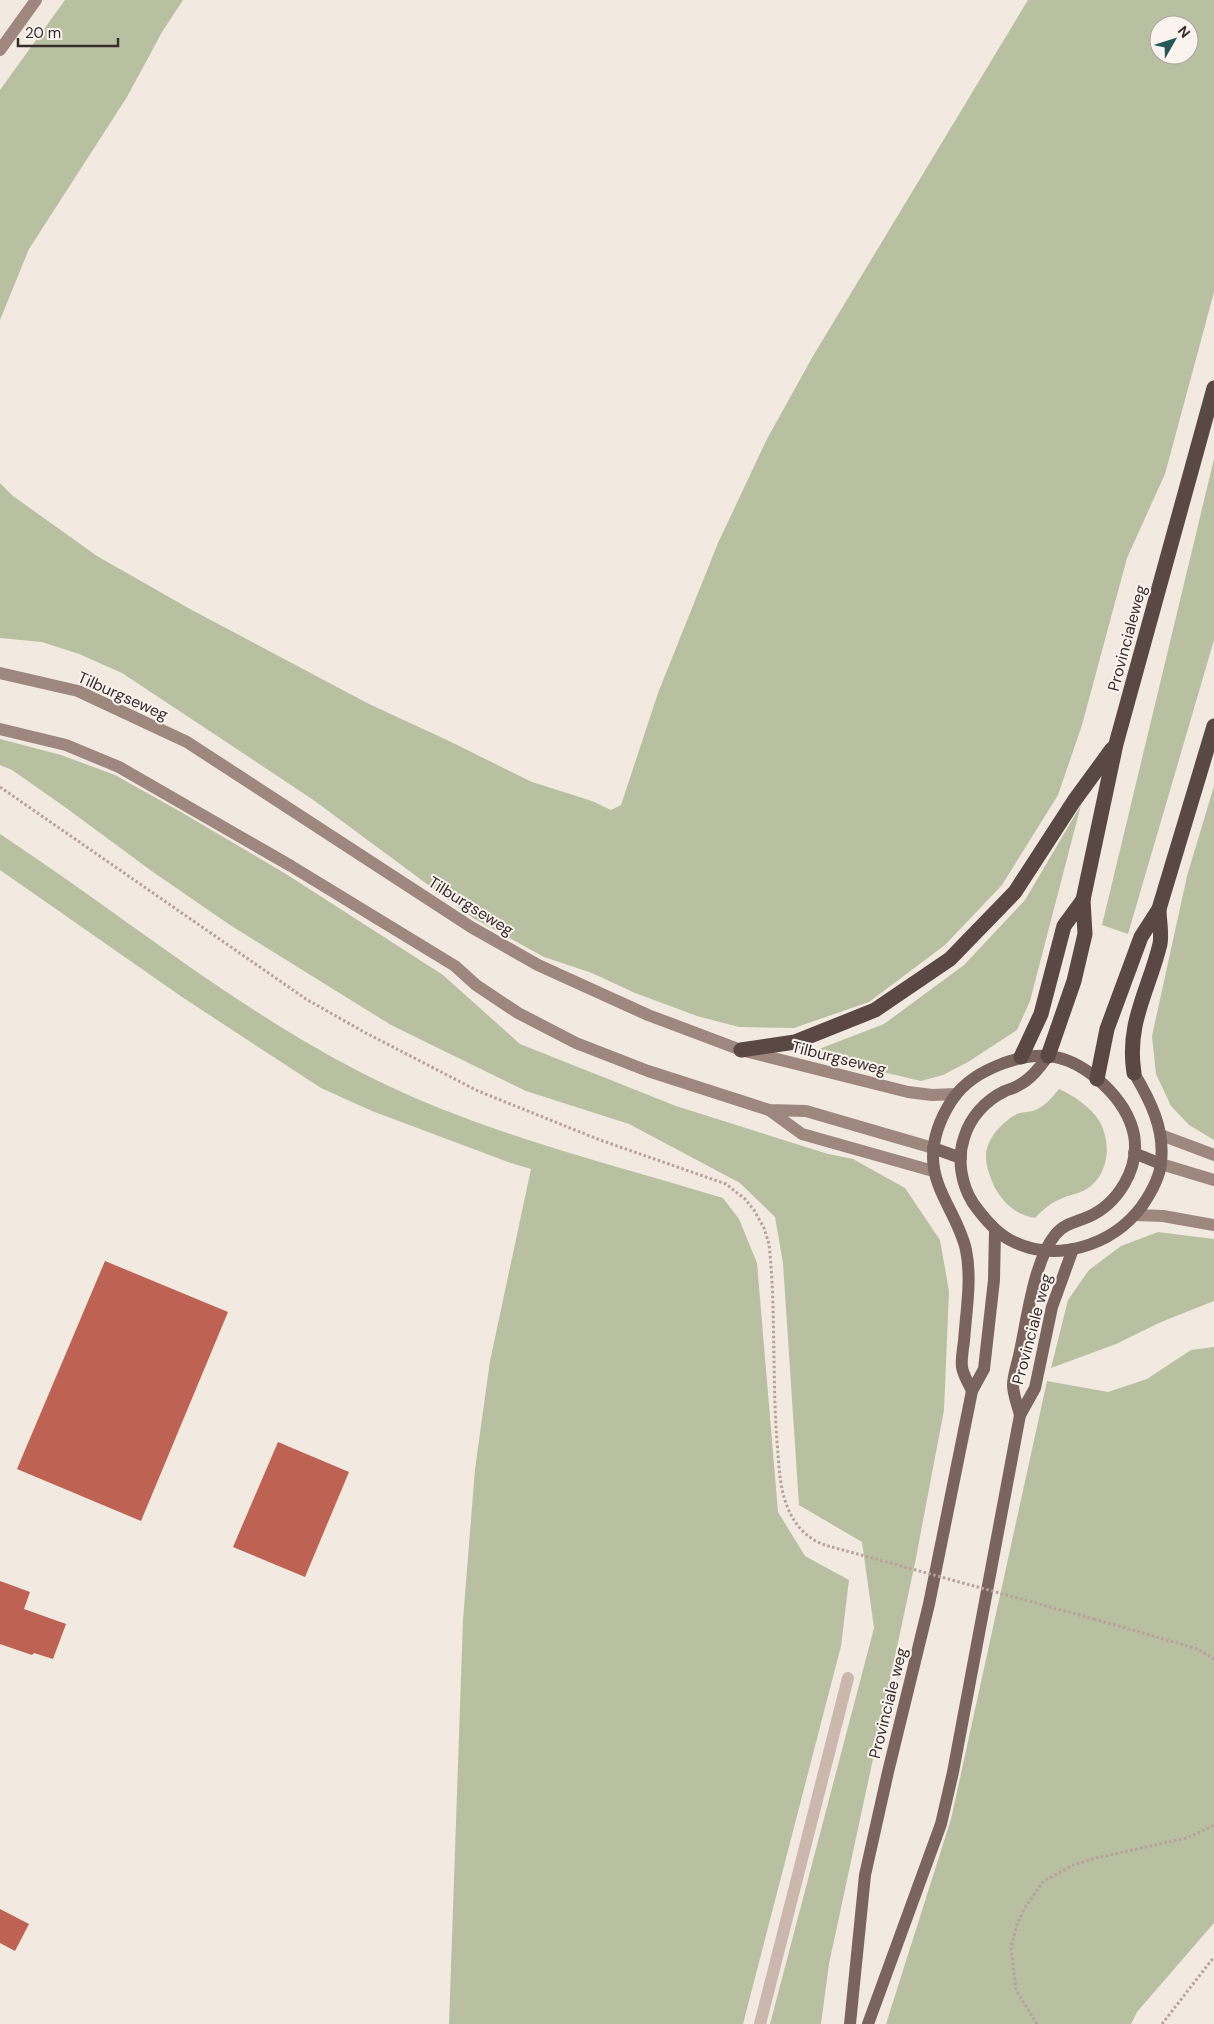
<svg xmlns="http://www.w3.org/2000/svg" width="1214" height="2024" font-family="'DM Sans',sans-serif">
	<style>
		.green { fill: #b9c0a2; fill-rule: evenodd }
		.building { fill: #be6354 }
		.lines { fill: none; stroke-linecap: round; stroke-linejoin: round }
		.path { stroke: #b6a298; stroke-width: 3; stroke-dasharray: 2.5 2.5; stroke-linecap: butt }
		.lane { stroke: #cab8ae; stroke-width: 12 }
		.secondary { stroke: #9d877f; stroke-width: 12 }
		.primary { stroke: #79645e; stroke-width: 12 }
		.highway { stroke: #594843; stroke-width: 15 }
		.path-bridge { stroke: #b6a298; stroke-width: 3; stroke-dasharray: 2.5 2.5; stroke-linecap: butt }
		.labels { text-anchor: middle; dominant-baseline: central; stroke-width: 4; stroke-linejoin: round; paint-order: stroke }
		.street-label { font-size: 16px; fill: #392e2c; stroke: #faf3ee }
	</style>
	<rect width="100%" height="100%" fill="#f2e9e1"/>
	<g class="green">
		<polygon points="65,0 183,0 162,32 127,97 29,249 0,320 0,90"/>
		<path d="M1028,0H1214V292L1165,474L1127,558L1082,725L1058,795L1002,885L945,945L869,1002L794,1028L739,1027L697,1016L635,993L592,973L544,957L473,918L312,799L122,673L79,654L42,642L0,638V483L13,496L97,556L190,609L369,704L447,740L532,782L592,801L611,810L621,805L658,693L718,543L767,439L813,356ZM1159,25H1189V55H1159Z"/>
		<polygon points="1214,459 1214,640 1128,934 1102,925"/>
		<polygon points="0,739 61,755 115,775 181,812 286,874 443,975 520,1044 676,1106 828,1154 853,1159 905,1188 940,1240 949,1291 944,1410 915,1563 829,1964 821,2024 770,2024 874,1628 862,1542 799,1505 783,1263 775,1217 740,1183 629,1124 526,1091 391,1025 230,925 153,872 62,805 12,770 0,765"/>
		<polygon points="1214,786 1214,1140 1189,1125 1171,1106 1156,1074 1152,1036 1187,876"/>
		<polygon points="1081,805 1030,1001 1017,1030 968,1062 943,1075 921,1081 806,1054 884,1024 964,965 1025,900"/>
		<path d="M0,834C123,915 238,1011 370,1077C482,1133 604,1162 723,1198L739,1219L757,1263L778,1512L805,1556L849,1580L841,1646L743,2024H449L463,1620L475,1469L490,1361L531,1169L508,1162L372,1111L321,1088L182,997L0,870Z"/>
		<path d="M1059,1089C1074,1096 1091,1107 1100,1122C1111,1143 1109,1171 1091,1186C1083,1193 1072,1194 1063,1198C1051,1202 1043,1210 1035,1218C1016,1215 1003,1203 994,1186C990,1176 986,1167 986,1156C986,1139 1003,1121 1017,1114C1022,1112 1028,1112 1033,1111C1044,1107 1052,1098 1059,1089Z"/>
		<polygon points="1158,1232 1214,1239 1214,1301 1161,1322 1116,1344 1051,1368 1068,1300 1089,1270 1121,1246"/>
		<polygon points="1214,1347 1214,1923 1137,2012 1131,2024 886,2024 951,1819 1047,1381 1108,1392 1147,1379 1191,1350"/>
	</g>
	<g class="building">
		<polygon points="105,1261 228,1312 141,1521 17,1469"/>
		<polygon points="278,1442 349,1472 305,1577 233,1547"/>
		<polygon points="0,1581 30,1592 24,1609 66,1624 53,1659 34,1653 32,1655 0,1644"/>
		<polygon points="0,1909 29,1924 15,1951 0,1943"/>
	</g>
	<g class="lines">
		<g class="path">
			<path d="M0,787L306,999L364,1032L478,1091L600,1140L726,1184L745,1199L754,1210L764,1228L769,1244C776,1309 772,1376 777,1442C779,1463 779,1486 787,1506C795,1527 810,1542 832,1547"/>
			<polyline points="1094,1619 1198,1649 1214,1659"/>
			<polyline points="1037,2024 1016,1990 1011,1948 1017,1924 1026,1906 1043,1882 1071,1866 1096,1858 1187,1838 1214,1825"/>
			<polyline points="1162,2024 1214,1957"/>
		</g>
		<polyline class="lane" points="760,2024 848,1678"/>
		<g class="secondary">
			<polyline points="0,50 36,0"/>
			<polyline points="0,673 78,691 187,742 471,927 538,965 648,1015 741,1050 908,1092 932,1095 956,1094"/>
			<polyline points="0,729 66,745 119,767 291,866 455,966 476,985 518,1013 576,1043 648,1071 769,1110 806,1111 933,1148"/>
			<polyline points="769,1110 802,1134 933,1171"/>
			<polyline points="1161,1135 1214,1155"/>
			<polyline points="1161,1164 1214,1180"/>
			<polyline points="1135,1215 1163,1216 1214,1225"/>
		</g>
		<g class="primary">
			<path d="M1048,1056C1040,1067 1031,1079 1019,1085C1015,1088 1010,1089 1005,1091C986,1100 970,1117 964,1138C957,1159 961,1184 973,1203C983,1217 995,1232 1010,1240C1055,1264 1112,1246 1142,1206C1151,1193 1160,1178 1161,1162C1165,1129 1150,1100 1134,1073"/>
			<polyline points="933,1148 961,1158"/>
			<polyline points="1134,1153 1161,1164"/>
			<path d="M972,1391C969,1384 963,1375 962,1367C961,1359 963,1349 964,1341C966,1312 972,1279 966,1250C959,1217 933,1191 933,1157C933,1136 941,1117 952,1100C965,1081 983,1071 1004,1063C1044,1049 1072,1055 1103,1084C1118,1098 1130,1115 1134,1135C1140,1168 1118,1204 1088,1217C1076,1222 1063,1224 1055,1235C1034,1261 1027,1319 1020,1351C1018,1362 1013,1375 1013,1385C1013,1395 1018,1406 1020,1415"/>
			<polyline points="850,2024 865,1875 888,1772 929,1604 972,1391 984,1369 994,1280 995,1230"/>
			<polyline points="868,2024 941,1824 953,1772 1020,1415 1035,1388 1052,1307 1073,1249"/>
		</g>
		<g class="highway">
			<polyline points="741,1050 795,1042 875,1010 950,959 1015,892 1074,801 1112,749"/>
			<polyline points="1048,1056 1074,981 1085,934 1083,900 1116,744 1214,388"/>
			<polyline points="1021,1057 1041,1014 1064,926 1083,900"/>
			<path d="M1134,1073C1126,1023 1149,990 1160,944C1162,933 1159,920 1159,909"/>
			<polyline points="1097,1079 1107,1029 1141,937 1159,909 1214,726"/>
		</g>
		<polyline class="path-bridge" points="832,1547 1094,1619"/>
	</g>
	<g class="labels">
		<g class="street-label">
			<text transform="translate(1127 638) rotate(-75)">Provincialeweg</text>
			<text transform="translate(123 696) rotate(24)">Tilburgseweg</text>
			<text transform="translate(471 906) rotate(32)">Tilburgseweg</text>
			<text transform="translate(839 1058) rotate(14)">Tilburgseweg</text>
			<text transform="translate(1032 1329) rotate(-75)">Provinciale weg</text>
			<text transform="translate(888 1703) rotate(-76)">Provinciale weg</text>
		</g>
	</g>
	<g transform="translate(1174 40) rotate(51)"><circle r="24" fill="#faf3ee" stroke="#ada4a0"/>
	<path d="M0-4L9 19L0 12L-9 19Z" fill="#245856"/>
	<text y="-8" font-size="14" font-weight="bold" text-anchor="middle" fill="#392e2c">N</text>
	</g>
	<path d="M18 38v8h100v-8" fill="none" stroke="#392e2c" stroke-width="2.5"/>
	<text x="25" y="38" font-size="15" fill="#392e2c" stroke="#faf3ee" stroke-width="4" paint-order="stroke">20 m</text>
</svg>
